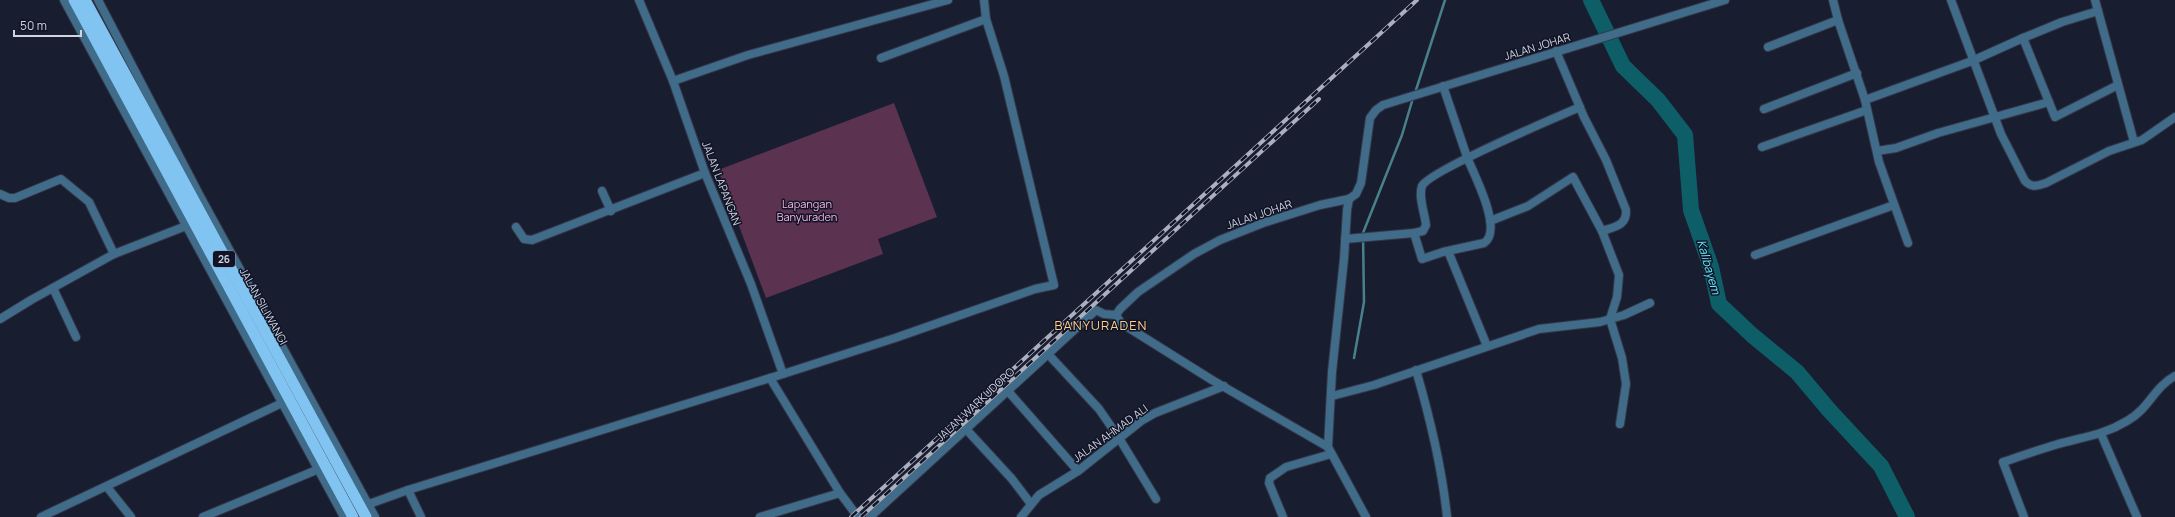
<svg xmlns="http://www.w3.org/2000/svg" width="2175" height="517" font-family="Manrope,sans-serif">
	<style>
		.green { fill: #5b324f }
		.lines { fill: none; stroke-linecap: round; stroke-linejoin: round }
		.stream { stroke: #48818c; stroke-width: 2.5 }
		.river { stroke: #0e5e67; stroke-width: 16 }
		.minor-casing { stroke: #333749; stroke-width: 10 }
		.tertiary-casing { stroke: #333749; stroke-width: 10 }
		.trunk-casing { stroke: #333749; stroke-width: 13 }
		.minor { stroke: #406b89; stroke-width: 8 }
		.tertiary { stroke: #406b89; stroke-width: 8 }
		.trunk { stroke: #81c4f2; stroke-width: 11 }
		.rail-casing { stroke: #acb0be; stroke-width: 4 }
		.rail { stroke: #101426; stroke-width: 2.5; stroke-dasharray: 8; stroke-linecap: butt }
		.labels { text-anchor: middle; dominant-baseline: central; stroke-width: 3; stroke-linejoin: round; paint-order: stroke }
		.shield { fill: #101426; stroke: #969aa9; stroke-width: 1 }
		.shield-label { font-size: 10px; font-weight: bold; fill: #d0d4e1 }
		.street-label { font-size: 11px; fill: #d0d4e1; stroke: #101426 }
		.park-label { font-size: 11px; fill: #f7b6e3; stroke: #101426 }
		.water-label { font-size: 12px; font-style: italic; fill: #63eafc; stroke: #101426 }
		.quarter-label { font-size: 13px; letter-spacing: 1px; fill: #fcce8a; stroke: #101426 }
	</style>
	<rect width="100%" height="100%" fill="#191d30"/>
	<polygon class="green" points="894,103 937,217 878,239 883,254 766,298 718,170"/>
	<g class="lines">
		<g class="stream">
			<polyline points="1415,93 1445,0"/>
			<polyline points="1354,358 1364,302 1363,233 1402,135 1413,98"/>
		</g>
		<polyline class="river" points="1591,0 1623,66 1658,100 1685,135 1691,210 1711,267 1719,304 1752,335 1797,372 1829,410 1881,466 1907,517"/>
		<defs>
			<g id="minor">
				<polyline points="639,0 673,81 705,173 751,284 783,374"/>
				<polyline points="1833,0 1838,20 1865,100 1879,162 1908,243"/>
				<path d="M1951,0L2001,134L2025,181C2032,188 2037,186 2046,183L2109,151L2142,140L2175,117"/>
				<polyline points="2095,0 2134,142"/>
				<polyline points="2023,38 2055,117 2118,85"/>
				<polyline points="1768,47 1838,20"/>
				<path d="M1556,51L1584,117L1606,160L1626,210C1627,226 1614,227 1602,231"/>
				<polyline points="881,58 986,19"/>
				<polyline points="673,81 748,55 948,0"/>
				<path d="M1443,86C1451,110 1459,133 1467,157C1473,173 1504,230 1484,243L1443,252L1422,259L1414,233L1423,231L1426,225C1425,214 1418,197 1422,186C1429,171 1557,117 1580,107"/>
				<polyline points="1865,100 1972,61 2023,38 2062,22 2098,11"/>
				<polyline points="1764,109 1857,73"/>
				<polyline points="1762,147 1867,110"/>
				<polyline points="1877,151 1896,148 1938,133 2049,102"/>
				<polyline points="602,191 611,211"/>
				<polyline points="0,194 9,198 15,198 61,179 89,202 114,254"/>
				<polyline points="1490,221 1528,206 1573,177 1602,231 1619,275 1617,297 1610,319 1622,358 1626,384 1620,424"/>
				<polyline points="516,227 524,239 532,240 705,173"/>
				<polyline points="1345,239 1414,233"/>
				<polyline points="1448,251 1487,346"/>
				<polyline points="1755,255 1894,205"/>
				<polyline points="53,288 76,337"/>
				<polyline points="0,319 31,300 114,254 186,226"/>
				<polyline points="1047,353 1099,409 1119,438 1156,499"/>
				<path d="M1416,370C1430,418 1442,467 1447,517"/>
				<polyline points="770,378 840,493 858,517"/>
				<polyline points="1007,390 1078,471"/>
				<polyline points="1332,396 1374,385 1539,329 1600,322 1624,315 1650,303"/>
				<polyline points="965,428 1012,479 1031,504"/>
				<polyline points="2101,434 2137,517"/>
				<polyline points="1328,447 1332,372 1344,259 1347,210 1349,199"/>
				<polyline points="107,487 131,517"/>
				<polyline points="408,490 421,517"/>
				<polyline points="369,504 408,490 783,374 895,338 1035,289 1054,285 1004,76 986,19 984,0"/>
				<polyline points="41,517 282,403"/>
				<polyline points="203,517 319,469"/>
				<polyline points="760,517 840,493"/>
				<polyline points="870,517 1096,310 1104,314 1116,315"/>
				<polyline points="1021,517 1039,495 1078,471 1141,421 1155,413 1224,386"/>
				<polyline points="1283,517 1269,483 1270,478 1286,467 1331,454"/>
				<path d="M2024,517L2003,462C2021,456 2038,450 2055,445C2082,437 2102,436 2127,421C2150,408 2153,388 2175,376"/>
			</g>
			<g id="tertiary">
				<polyline points="64,0 344,517"/>
				<polyline points="98,0 200,196 375,517"/>
				<polyline points="1366,517 1328,447 1212,380 1121,323 1116,315 1120,309 1138,292 1194,254 1220,240 1263,223 1320,205 1349,199 1356,194 1361,183 1370,118 1376,110 1383,105 1725,0"/>
			</g>
			<g id="trunk">
				<polyline points="74,0 353,517"/>
				<polyline points="85,0 366,517"/>
			</g>
		</defs>
		<use href="#minor" class="minor-casing"/>
		<use href="#tertiary" class="tertiary-casing"/>
		<use href="#trunk" class="trunk-casing"/>
		<use href="#minor" class="minor"/>
		<use href="#tertiary" class="tertiary"/>
		<use href="#trunk" class="trunk"/>
		<defs>
			<g id="rail">
				<polyline points="851,517 1417,0"/>
				<polyline points="861,517 1319,99"/>
			</g>
		</defs>
		<use href="#rail" class="rail-casing"/>
		<use href="#rail" class="rail"/>
	</g>
	<g class="labels">
		<rect class="shield" x="213" y="251" width="22" height="16" rx="3"/>
		<g class="shield-label">
			<text x="224" y="259">26</text>
		</g>
		<g class="street-label">
			<text transform="translate(1537 46) rotate(-17)">JALAN JOHAR</text>
			<text transform="translate(722 183) rotate(69)">JALAN LAPANGAN</text>
			<text transform="translate(1259 214) rotate(-19)">JALAN JOHAR</text>
			<text transform="translate(264 306) rotate(61)">JALAN SILIWANGI</text>
			<text transform="translate(975 404) rotate(-43)">JALAN WARKUDORO</text>
			<text transform="translate(1110 433) rotate(-36)">JALAN AHMAD ALI</text>
		</g>
		<g class="park-label">
			<text x="807" y="203">Lapangan<tspan x="807" dy="13">Banyuraden</tspan></text>
		</g>
		<g class="water-label">
			<text transform="translate(1709 267) rotate(74)">Kalibayem</text>
		</g>
		<g class="quarter-label">
			<text x="1101" y="325">BANYURADEN</text>
		</g>
	</g>
	<path d="M14 30v6h67v-6" fill="none" stroke="#d0d4e1" stroke-width="2"/>
	<text x="20" y="30" font-size="12" fill="#d0d4e1" stroke="#101426" stroke-width="3" paint-order="stroke">50 m</text>
</svg>
